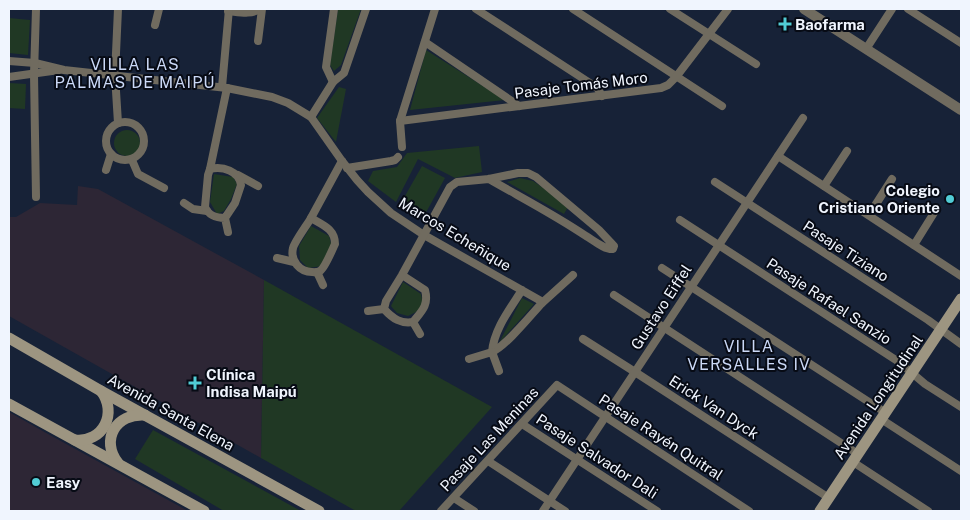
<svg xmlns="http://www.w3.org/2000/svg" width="970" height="520" font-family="'Public Sans',sans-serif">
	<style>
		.commercial { fill: #2d2635 }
		.green { fill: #203824 }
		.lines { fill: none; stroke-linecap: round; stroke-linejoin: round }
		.minor { stroke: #706b5f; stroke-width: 8 }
		.tertiary { stroke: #706b5f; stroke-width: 10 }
		.secondary { stroke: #9d9581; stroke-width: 11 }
		.poi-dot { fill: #51ccd5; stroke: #070b15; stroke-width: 2 }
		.labels { text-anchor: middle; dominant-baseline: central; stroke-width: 4; stroke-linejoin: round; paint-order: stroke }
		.poi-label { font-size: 15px; font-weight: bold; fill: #f0f5fe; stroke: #070b15; text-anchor: start }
		.street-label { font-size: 15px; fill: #f0f5fe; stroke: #070b15 }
		.neighbourhood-label { font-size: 16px; letter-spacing: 1px; fill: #cbd9f7; stroke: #070b15 }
	</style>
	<rect width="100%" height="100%" fill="#172237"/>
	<g class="commercial">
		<polygon points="78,186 98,189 264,280 261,458 9,316 9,217 16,217 40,203 77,205"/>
		<polygon points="9,412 48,434 188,511 9,511"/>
	</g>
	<g class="green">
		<polygon points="338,9 361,9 341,65 334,71 330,65"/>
		<polygon points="9,18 30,20 28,55 9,53"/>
		<polygon points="426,50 505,100 410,110"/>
		<polygon points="9,83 26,84 25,109 9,108"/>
		<polygon points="339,87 346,89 336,142 317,118"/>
		<circle cx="127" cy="143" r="13"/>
		<polygon points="479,146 482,172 455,178 418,159 396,202 368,181 373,171 397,167 407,153"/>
		<polygon points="422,166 445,178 424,216 401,203"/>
		<polygon points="214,174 233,177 237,184 231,199 224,211 217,214 210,202"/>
		<polygon points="520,178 533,181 569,205 564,214 507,182"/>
		<polygon points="311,226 329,236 332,247 322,266 308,268 300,260 299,246"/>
		<polygon points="264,280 492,407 399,511 356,511 261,458"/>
		<polygon points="403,282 421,294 423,304 416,312 408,316 397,313 391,306"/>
		<polygon points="522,298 534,304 499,343"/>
		<polygon points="153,430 301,511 224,511 135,459"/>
	</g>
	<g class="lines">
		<g class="minor">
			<polyline points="334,9 326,67 333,82 344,73 366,9"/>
			<polyline points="476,9 593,85 598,89 602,96"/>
			<polyline points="573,9 722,106"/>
			<polyline points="670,9 756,64"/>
			<polyline points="908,9 961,43"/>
			<path d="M228,11C239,12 251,15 260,9"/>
			<polyline points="155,25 159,9"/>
			<polyline points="258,41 262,9"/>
			<polyline points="425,42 519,106"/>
			<polyline points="866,49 892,9"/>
			<path d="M9,61L35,63L64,70L227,88L272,97L288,103L311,117L342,161L357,180L368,192L391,213L424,235L541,301L542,303C530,316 506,346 492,352C494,329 510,309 522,290"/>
			<polyline points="9,77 59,70"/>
			<polyline points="222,87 229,9"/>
			<polyline points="311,117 333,82"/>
			<polyline points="400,121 661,88 668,85 676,77 728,9"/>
			<circle cx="125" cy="141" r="19"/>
			<polyline points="118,123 115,75 118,9"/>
			<polyline points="402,147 400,121 435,9"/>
			<polyline points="778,156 961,276"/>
			<polyline points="132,160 138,174 164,188"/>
			<polyline points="347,168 391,161 395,160 398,157"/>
			<polyline points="210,169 227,88"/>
			<polyline points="106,170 111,154"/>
			<polyline points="238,175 258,186"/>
			<polyline points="715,182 928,320 961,344"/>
			<polyline points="824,186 847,151"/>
			<polyline points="36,197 34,74 36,9"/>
			<polyline points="184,203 193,209 207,211"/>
			<polyline points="869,215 892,179"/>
			<path d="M225,218C216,218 209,216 205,207L208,175L210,169C223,166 239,171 241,185L235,203L225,218L228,232"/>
			<path d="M311,218C323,225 335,229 335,244C332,250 325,268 320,271C316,273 316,272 312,272C300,272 290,261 293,248C295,241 307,225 311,218Z"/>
			<polyline points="311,218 342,161"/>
			<polyline points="680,220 899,362 925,384 961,407"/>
			<polyline points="914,245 937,208"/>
			<polyline points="277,258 294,262"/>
			<polyline points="662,268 886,413"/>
			<polyline points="317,272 323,285"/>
			<path d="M402,275L425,290C429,305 422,311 413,322C401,324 393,319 384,309L386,301L402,275L450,187L457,182L489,179L518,173H528L536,177L599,230L614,246L613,249C605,250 593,240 586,236C555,215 522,198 489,179"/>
			<polyline points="614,295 858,454"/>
			<polyline points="542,303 573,275"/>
			<polyline points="368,311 384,309"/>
			<polyline points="413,322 420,334"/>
			<polyline points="583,339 635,372 829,498"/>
			<polyline points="469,359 492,352 499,371"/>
			<polyline points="881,419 961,471"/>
			<polyline points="522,424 657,511"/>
			<polyline points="488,461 565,511"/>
			<polyline points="853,462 928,511"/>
			<polyline points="454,498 474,511"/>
			<polyline points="441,511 557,385 749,511"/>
			<polyline points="543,511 803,118"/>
		</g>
		<polyline class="tertiary" points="804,9 961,110"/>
		<g class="secondary">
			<polyline points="9,338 101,391 319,511"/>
			<polyline points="9,404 204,511"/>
			<path d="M75,440C103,443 118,413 101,391"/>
			<path d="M118,463C100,440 116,413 145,415"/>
			<polyline points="820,511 961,299"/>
		</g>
	</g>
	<g class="poi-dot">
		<path d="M782.5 16.5h5v5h5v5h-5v5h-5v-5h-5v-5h5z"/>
		<circle cx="950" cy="199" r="5"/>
		<path d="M192.5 375.5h5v5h5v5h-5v5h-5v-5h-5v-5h5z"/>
		<circle cx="36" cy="482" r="5"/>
	</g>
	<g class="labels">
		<g class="poi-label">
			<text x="795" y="24">Baofarma</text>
			<text x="940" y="190" text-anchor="end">Colegio<tspan x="940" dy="17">Cristiano Oriente</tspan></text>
			<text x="206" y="374">Clínica<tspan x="206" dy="17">Indisa Maipú</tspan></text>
			<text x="46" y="482">Easy</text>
		</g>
		<g class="street-label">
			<text transform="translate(581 85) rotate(-7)">Pasaje Tomás Moro</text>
			<text transform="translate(455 234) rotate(31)">Marcos Echeñique</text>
			<text transform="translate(846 251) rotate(33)">Pasaje Tiziano</text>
			<text transform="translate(829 301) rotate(33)">Pasaje Rafael Sanzio</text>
			<text transform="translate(661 307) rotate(-57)">Gustavo Eiffel</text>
			<text transform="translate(878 397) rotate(-56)">Avenida Longitudinal</text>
			<text transform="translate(714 407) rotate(33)">Erick Van Dyck</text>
			<text transform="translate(171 412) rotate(29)">Avenida Santa Elena</text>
			<text transform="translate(661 437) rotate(33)">Pasaje Rayén Quitral</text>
			<text transform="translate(489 439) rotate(-47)">Pasaje Las Meninas</text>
			<text transform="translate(597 456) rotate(33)">Pasaje Salvador Dali</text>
		</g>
		<g class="neighbourhood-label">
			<text x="135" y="64">VILLA LAS<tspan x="135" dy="18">PALMAS DE MAIPÚ</tspan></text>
			<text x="749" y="346">VILLA<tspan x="749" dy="18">VERSALLES IV</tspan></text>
		</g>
	</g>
	<rect width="970" height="520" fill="none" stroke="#f0f5fe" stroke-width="20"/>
</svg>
